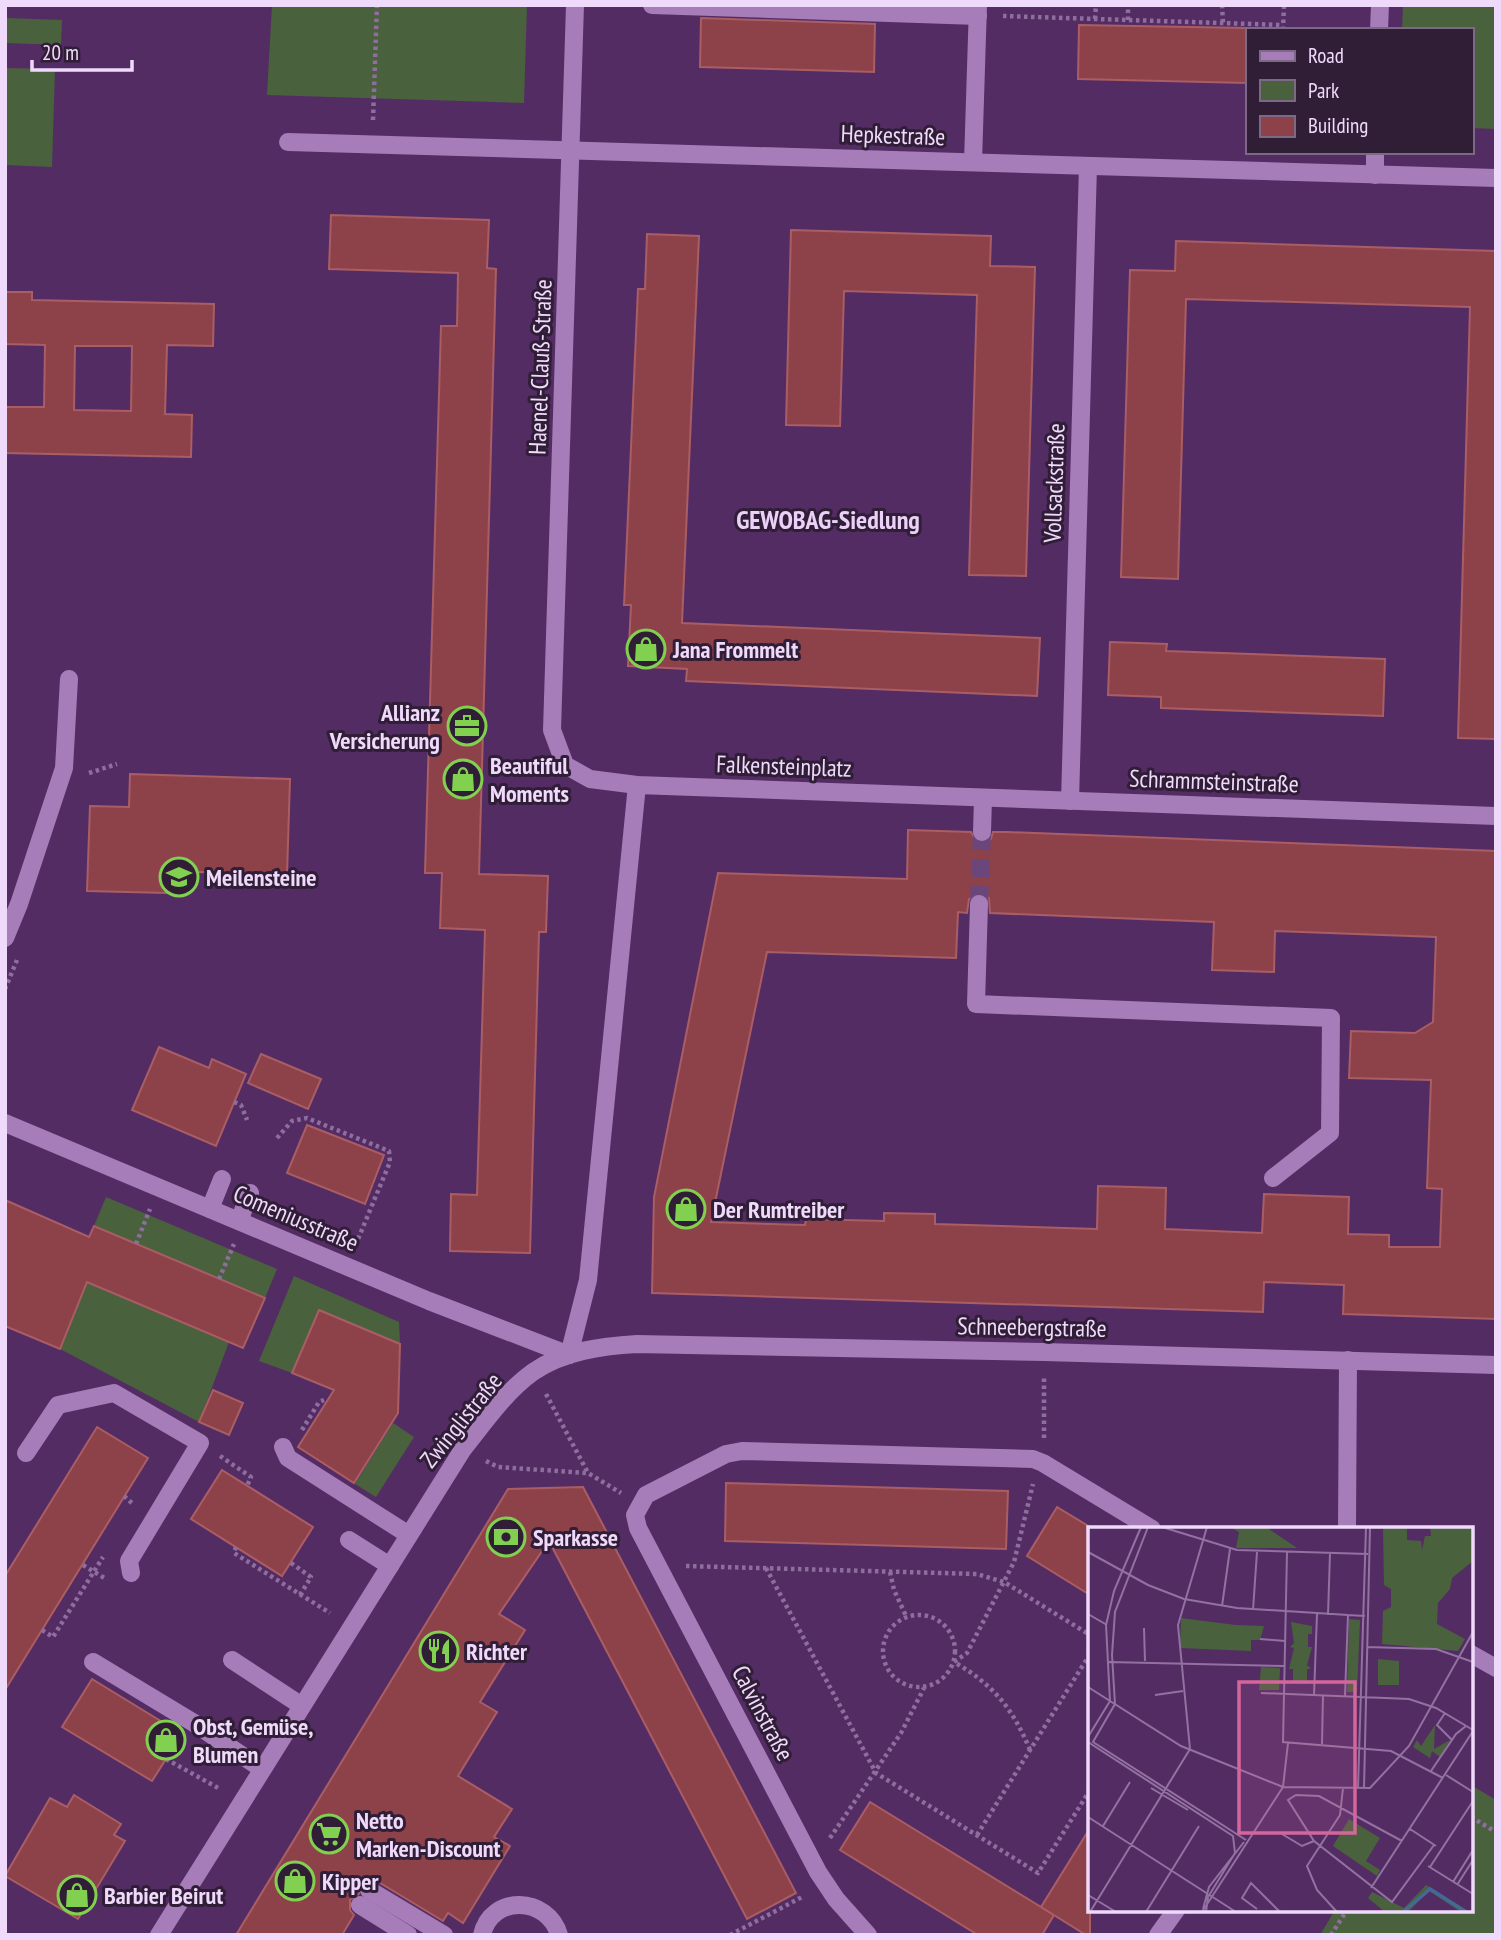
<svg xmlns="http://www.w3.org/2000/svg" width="1501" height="1940" font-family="'PT Sans Narrow',sans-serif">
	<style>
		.green { fill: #4a613e }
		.building { fill: #8d424a; stroke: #aa5d64; stroke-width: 2; fill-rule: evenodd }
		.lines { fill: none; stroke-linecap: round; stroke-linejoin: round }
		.minor-tunnel { stroke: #6b467b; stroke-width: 18; stroke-dasharray: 18 9; stroke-linecap: butt }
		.path { stroke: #8e6e9d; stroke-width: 4.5; stroke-dasharray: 3.5 3.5; stroke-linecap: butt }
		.minor { stroke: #a67cb9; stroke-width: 18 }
		.labels { text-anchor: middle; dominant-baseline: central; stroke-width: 6; stroke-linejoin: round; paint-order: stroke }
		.street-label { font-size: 24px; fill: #f0dafb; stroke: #301e37 }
		.poi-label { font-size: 24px; font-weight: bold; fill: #f0dafb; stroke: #301e37; text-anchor: start }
		.neighbourhood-label { font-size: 26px; font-weight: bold; fill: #ebd1f8; stroke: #301e37 }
		.inset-river { fill: none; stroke: #446998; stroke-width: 3.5 }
		.inset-road { fill: none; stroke: #9272a0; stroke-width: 2 }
		.view { fill: #d4669b; fill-opacity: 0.15; stroke: #d4669b; stroke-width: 3.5 }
		.inset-edge { fill: none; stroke: #f0dafb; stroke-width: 3.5 }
	</style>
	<rect width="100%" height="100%" fill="#532c64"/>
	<g class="green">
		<polygon points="272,5 527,5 524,103 267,95"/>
		<polygon points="1403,5 1496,5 1496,129 1471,128 1471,30 1402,30"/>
		<polygon points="5,18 62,20 61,45 5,43"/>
		<polygon points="5,68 55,69 52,167 5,165"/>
		<polygon points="106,1197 277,1269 265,1298 94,1226"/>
		<polygon points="294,1276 399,1322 400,1344 319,1310 292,1373 259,1361"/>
		<polygon points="86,1282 229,1342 199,1422 60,1349"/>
		<polygon points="393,1423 414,1437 376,1497 355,1484"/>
		<polygon points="1471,1785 1496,1800 1496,1935 1320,1935 1335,1910 1471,1910"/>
	</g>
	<g class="building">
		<polygon points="701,18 875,24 874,72 700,67"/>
		<polygon points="1079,25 1247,28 1247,83 1078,79"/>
		<polygon points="331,215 489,220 487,268 496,269 479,874 548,876 546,932 539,932 530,1253 450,1251 451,1194 477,1195 485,930 440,928 442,873 425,873 441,326 457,326 458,273 329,269"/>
		<polygon points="791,230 991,236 990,266 1035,267 1026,576 969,575 977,295 844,291 840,426 786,425"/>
		<polygon points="647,234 699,236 682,623 1040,638 1037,696 686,681 687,669 628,666 631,605 624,605 638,289 645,289"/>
		<polygon points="1176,241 1496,251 1496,739 1458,738 1470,307 1186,299 1178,579 1121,577 1130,270 1175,271"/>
		<path d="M5,292H32V300L214,304L213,346L167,345L165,414L192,415L191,457L5,453V407H44L45,345L5,344ZM75,346H132L131,411L74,410Z"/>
		<polygon points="1110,642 1167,644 1166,651 1385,659 1383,716 1161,708 1161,697 1108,695"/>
		<polygon points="130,774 290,779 287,875 168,871 167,893 87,891 90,806 129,807"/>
		<path d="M908,830L971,832L976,841L982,843L991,839L993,832H1007L1496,851V1319L1343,1314L1344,1285L1264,1282L1263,1312L652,1293L654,1197L718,873L907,879ZM979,893L989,898L990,913L1214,922L1212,970L1274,972L1275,931L1436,937L1433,1022L1415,1033L1351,1031L1349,1078L1431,1080L1427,1188L1442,1189L1440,1247H1389V1235L1348,1234L1349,1197L1264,1194L1262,1233L1165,1229L1166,1188L1134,1187L1098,1186L1097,1229L935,1224V1214L884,1213V1221L806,1219L805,1225L711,1222L767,952L956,958L958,912L967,913L969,899Z"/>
		<polygon points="159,1047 209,1068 212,1059 246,1074 216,1146 132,1110"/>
		<polygon points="261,1054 321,1079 308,1109 248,1083"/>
		<polygon points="307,1125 384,1155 365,1204 287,1173"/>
		<polygon points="5,1200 89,1237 94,1226 265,1298 243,1348 87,1282 60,1349 5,1326"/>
		<polygon points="319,1310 400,1344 398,1413 354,1483 298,1447 334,1390 292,1373"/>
		<polygon points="213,1390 243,1403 229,1435 199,1422"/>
		<polygon points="97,1427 148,1458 5,1690 5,1576"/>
		<polygon points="222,1470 313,1527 282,1576 191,1519"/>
		<polygon points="726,1483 1008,1491 1006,1549 725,1541"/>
		<polygon points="583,1487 796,1893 747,1919 549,1541 499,1614 525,1630 480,1702 497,1712 458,1776 512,1809 494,1837 510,1846 463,1923 448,1913 443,1921 375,1880 369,1879 360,1884 359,1894 350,1900 350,1910 354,1915 342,1935 236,1935 508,1489"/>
		<polygon points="1057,1507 1090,1527 1090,1595 1027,1556"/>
		<polygon points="92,1679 182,1734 152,1781 62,1727"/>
		<polygon points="74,1795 121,1824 114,1835 125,1841 78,1919 5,1876 50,1798 67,1807"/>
		<polygon points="870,1802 1054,1915 1042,1935 978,1935 840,1850"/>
		<polygon points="1090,1828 1090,1935 1086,1935 1041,1907"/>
	</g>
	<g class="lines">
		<polyline class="minor-tunnel" points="979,904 982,832"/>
		<g class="path">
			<polyline points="1222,5 1223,23"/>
			<polyline points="1003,16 1283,25"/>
			<polyline points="1095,19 1096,5"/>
			<polyline points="1128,20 1128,5"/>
			<polyline points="1283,30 1284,5"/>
			<polyline points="373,120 377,5"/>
			<polyline points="89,773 117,764"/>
			<polyline points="5,989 17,960"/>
			<polyline points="234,1102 241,1105 247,1120"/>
			<polyline points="277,1138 292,1121 307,1118 389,1151 390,1162 356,1244"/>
			<polyline points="136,1244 150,1209"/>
			<polyline points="219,1279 234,1244"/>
			<polyline points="546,1394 588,1473 621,1493"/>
			<polyline points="302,1430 319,1402 324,1400"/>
			<polyline points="1044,1438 1044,1377"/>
			<polyline points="220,1456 251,1477 247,1486"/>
			<polyline points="486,1461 498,1467 587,1473"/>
			<polyline points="124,1496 134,1505"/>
			<polyline points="236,1547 234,1553 330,1613"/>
			<polyline points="291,1563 311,1577 300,1595"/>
			<polyline points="83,1565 106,1579"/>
			<polyline points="686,1566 977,1574 1004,1582 1090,1635"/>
			<polyline points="766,1568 876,1773 1038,1873 1090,1790"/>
			<polyline points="890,1572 894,1590 906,1616"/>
			<circle cx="919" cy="1651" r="36"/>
			<polyline points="42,1630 53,1637 103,1557"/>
			<path d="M1030,1750C1013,1709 994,1685 954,1662L967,1653L1014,1562L1033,1484"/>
			<polyline points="166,1759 220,1789"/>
			<polyline points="1471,1817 1496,1832"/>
			<polyline points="977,1835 1090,1654"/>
			<polyline points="830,1838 901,1733 924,1688"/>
			<polyline points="730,1935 804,1896"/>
			<polyline points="1331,1935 1347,1910"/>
		</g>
		<g class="minor">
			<polyline points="575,5 552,730 565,765 590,779 637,785 1496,816"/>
			<polyline points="652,5 978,16"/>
			<polyline points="1379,30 1380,5"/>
			<polyline points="288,142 1496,178"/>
			<polyline points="973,162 978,5"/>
			<polyline points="1375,175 1375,152"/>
			<polyline points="1070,801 1088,166"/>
			<polyline points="982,832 983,798"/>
			<polyline points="979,904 976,1004 1331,1018 1330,1133 1273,1178"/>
			<polyline points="5,938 19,904 64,768 69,679"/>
			<polyline points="5,1123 429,1301 569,1355"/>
			<polyline points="210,1209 222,1179"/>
			<polyline points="239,1221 250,1193"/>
			<polyline points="569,1355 588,1280 637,785"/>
			<polyline points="283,1447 288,1458 409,1535"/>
			<polyline points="26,1453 58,1405 114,1393 200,1443 129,1561 131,1573"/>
			<polyline points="1347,1529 1348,1360"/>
			<polyline points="349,1540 390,1566"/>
			<polyline points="1471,1654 1496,1668"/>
			<polyline points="232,1660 302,1706"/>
			<polyline points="93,1662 194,1723 262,1769"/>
			<polyline points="369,1890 444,1935"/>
			<polyline points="360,1905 408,1935"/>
			<path d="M159,1935L463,1449C484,1423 505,1392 533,1372C563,1351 602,1346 637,1344L1044,1352L1496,1365"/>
			<path d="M482,1935C491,1894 548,1896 559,1935"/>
			<polyline points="868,1935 836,1899 818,1872 638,1528 635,1515 646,1495 726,1454 742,1451 1033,1459 1043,1463 1152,1529"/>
			<polyline points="1158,1935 1176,1910"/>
		</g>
	</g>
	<defs>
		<symbol id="shop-ring" viewBox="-11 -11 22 22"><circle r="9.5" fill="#301e37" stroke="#82d04f" stroke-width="1.5"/><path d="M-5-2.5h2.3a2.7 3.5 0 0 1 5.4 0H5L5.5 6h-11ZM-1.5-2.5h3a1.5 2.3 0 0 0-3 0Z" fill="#82d04f"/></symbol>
		<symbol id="office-ring" viewBox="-11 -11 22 22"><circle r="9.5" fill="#301e37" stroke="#82d04f" stroke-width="1.5"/><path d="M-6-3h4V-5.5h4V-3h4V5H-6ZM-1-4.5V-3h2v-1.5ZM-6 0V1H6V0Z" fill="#82d04f"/></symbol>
		<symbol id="school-ring" viewBox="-11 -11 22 22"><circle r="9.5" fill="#301e37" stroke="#82d04f" stroke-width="1.5"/><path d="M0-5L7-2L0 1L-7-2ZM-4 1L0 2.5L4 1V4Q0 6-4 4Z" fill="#82d04f"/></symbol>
		<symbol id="bank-ring" viewBox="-11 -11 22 22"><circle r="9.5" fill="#301e37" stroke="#82d04f" stroke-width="1.5"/><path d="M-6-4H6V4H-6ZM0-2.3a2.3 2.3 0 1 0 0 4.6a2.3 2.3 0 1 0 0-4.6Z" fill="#82d04f"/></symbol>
		<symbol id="restaurant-ring" viewBox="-11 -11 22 22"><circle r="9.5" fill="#301e37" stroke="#82d04f" stroke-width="1.5"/><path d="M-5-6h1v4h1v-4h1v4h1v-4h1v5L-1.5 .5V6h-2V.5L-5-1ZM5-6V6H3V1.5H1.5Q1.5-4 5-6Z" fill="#82d04f"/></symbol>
		<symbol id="supermarket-ring" viewBox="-11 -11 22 22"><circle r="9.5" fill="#301e37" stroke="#82d04f" stroke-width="1.5"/><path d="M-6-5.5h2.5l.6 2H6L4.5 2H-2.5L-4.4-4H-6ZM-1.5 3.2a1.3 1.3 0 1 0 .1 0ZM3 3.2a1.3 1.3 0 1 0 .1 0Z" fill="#82d04f"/></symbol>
	</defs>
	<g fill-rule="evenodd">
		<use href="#shop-ring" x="624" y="627" width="44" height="44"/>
		<use href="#office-ring" x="445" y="704" width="44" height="44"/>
		<use href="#shop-ring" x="441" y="757" width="44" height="44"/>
		<use href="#school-ring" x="157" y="855" width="44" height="44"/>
		<use href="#shop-ring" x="664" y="1187" width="44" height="44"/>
		<use href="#bank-ring" x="484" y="1515" width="44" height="44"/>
		<use href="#restaurant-ring" x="417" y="1629" width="44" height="44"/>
		<use href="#shop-ring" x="144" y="1718" width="44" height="44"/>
		<use href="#supermarket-ring" x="307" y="1812" width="44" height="44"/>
		<use href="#shop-ring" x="273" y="1859" width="44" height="44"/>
		<use href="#shop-ring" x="55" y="1873" width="44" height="44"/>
	</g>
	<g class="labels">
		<g class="street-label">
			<text transform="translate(893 135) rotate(2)">Hepkestraße</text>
			<text transform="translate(540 367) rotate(-88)">Haenel-Clauß-Straße</text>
			<text transform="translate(1054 483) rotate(-88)">Vollsackstraße</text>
			<text transform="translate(784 766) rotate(2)">Falkensteinplatz</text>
			<text transform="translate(1214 781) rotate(2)">Schrammsteinstraße</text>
			<text transform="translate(296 1218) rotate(23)">Comeniusstraße</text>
			<text transform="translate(1032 1327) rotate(1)">Schneebergstraße</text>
			<text transform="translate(461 1420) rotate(-51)">Zwinglistraße</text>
			<text transform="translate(763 1713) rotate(62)">Calvinstraße</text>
		</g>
		<g class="poi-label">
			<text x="673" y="649">Jana Frommelt</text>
			<text x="440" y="712" text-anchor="end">Allianz<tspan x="440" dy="28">Versicherung</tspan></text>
			<text x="490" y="765">Beautiful<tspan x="490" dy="28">Moments</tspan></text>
			<text x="206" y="877">Meilensteine</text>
			<text x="713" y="1209">Der Rumtreiber</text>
			<text x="533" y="1537">Sparkasse</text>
			<text x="466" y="1651">Richter</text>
			<text x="193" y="1726">Obst, Gemüse,<tspan x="193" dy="28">Blumen</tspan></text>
			<text x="356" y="1820">Netto<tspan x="356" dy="28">Marken-Discount</tspan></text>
			<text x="322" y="1881">Kipper</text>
			<text x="104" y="1895">Barbier Beirut</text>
		</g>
		<g class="neighbourhood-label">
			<text x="828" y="519">GEWOBAG-Siedlung</text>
		</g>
	</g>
	<g transform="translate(1088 1527)">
		<rect width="385" height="385" fill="#532c64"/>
		<path d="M142,0H178L209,21H148L151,5ZM295,0H319V13L333,14L334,23L337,9H343L342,0H385V34L364,51L362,62L350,76L349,97L377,112L370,124L294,117L295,84L303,80V62L296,58ZM93,91L148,98L176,99L172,113H163V124L92,121ZM261,92L272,93L269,165H259ZM203,95L224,99V107H220V120H224L219,138L223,142H219V157L205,156V142H201L206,121L202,120L206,116ZM290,132L311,134V158H290ZM173,140L192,141L191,163H171ZM347,198L346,222L362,213L352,230L344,224L342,231L325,220L329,213L333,219ZM261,292L292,311L278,334L292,343L289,349L245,319ZM338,358L382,385H373L341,364L320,385H297L280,371L284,365L316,381Z" fill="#4a613e"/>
		<path class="inset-river" d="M315,385L342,362L378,385"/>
		<path class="inset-road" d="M60,0L27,85L24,128L27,177L5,215L158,313M74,0L149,23L280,27M0,25L60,58L96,72L149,81L260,88M199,25L195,215L303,224L355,251M134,79L142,22M165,83L169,25M0,87L19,98M240,88L242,26M56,101L57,134M172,112L197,114M279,120L348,122L385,135M21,135L196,139M0,160L93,219L195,260L282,261L321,219L385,105M173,166L321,172L348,181L385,203M67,168L95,164M226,168L229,87M257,169L260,88L277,89M357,186L349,198L364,213M0,210L22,174L18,98L26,64L53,0M0,215L145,309L147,326L120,370L118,385M234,217L235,168M102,222L90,98L119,0M343,244L368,207L378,199M358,248L385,265M63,261L100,283M270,261L278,0M276,261L282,0M0,290L148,385M15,299L42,255M322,302L348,319M194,307L214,319L226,314M314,314L231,269L208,268L200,273L226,314L304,375L346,318M340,339L385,367M342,340L385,274M365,355L385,323M369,358L385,333M283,361L385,204M0,368L28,385M115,382L121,360L156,315M169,382L154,371L163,356L192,385M2,385L102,222M58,385L111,299M114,385L195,260L200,216M249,385L229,363L219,339L252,288L255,261"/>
		<path class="view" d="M151,155H267V306H151Z"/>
		<rect width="385" height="385" class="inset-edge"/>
	</g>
	<rect width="1501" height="1940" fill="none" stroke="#f0dafb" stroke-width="14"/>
	<rect x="1246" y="28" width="228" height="126" fill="#301e37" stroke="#7d6985" stroke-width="2"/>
	<rect x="1260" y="51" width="35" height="10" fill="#a67cb9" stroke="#7d6985" stroke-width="2"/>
	<text x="1308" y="63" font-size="21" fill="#f0dafb">Road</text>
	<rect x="1260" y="80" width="35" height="21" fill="#4a613e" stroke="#7d6985" stroke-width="2"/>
	<text x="1308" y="98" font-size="21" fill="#f0dafb">Park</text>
	<rect x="1260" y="116" width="35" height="21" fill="#8d424a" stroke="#7d6985" stroke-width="2"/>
	<text x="1308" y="133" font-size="21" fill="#f0dafb">Building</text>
	<path d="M32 60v10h100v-10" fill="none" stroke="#f0dafb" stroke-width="3.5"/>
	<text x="42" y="60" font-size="21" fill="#f0dafb" stroke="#301e37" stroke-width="5" paint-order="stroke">20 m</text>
</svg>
